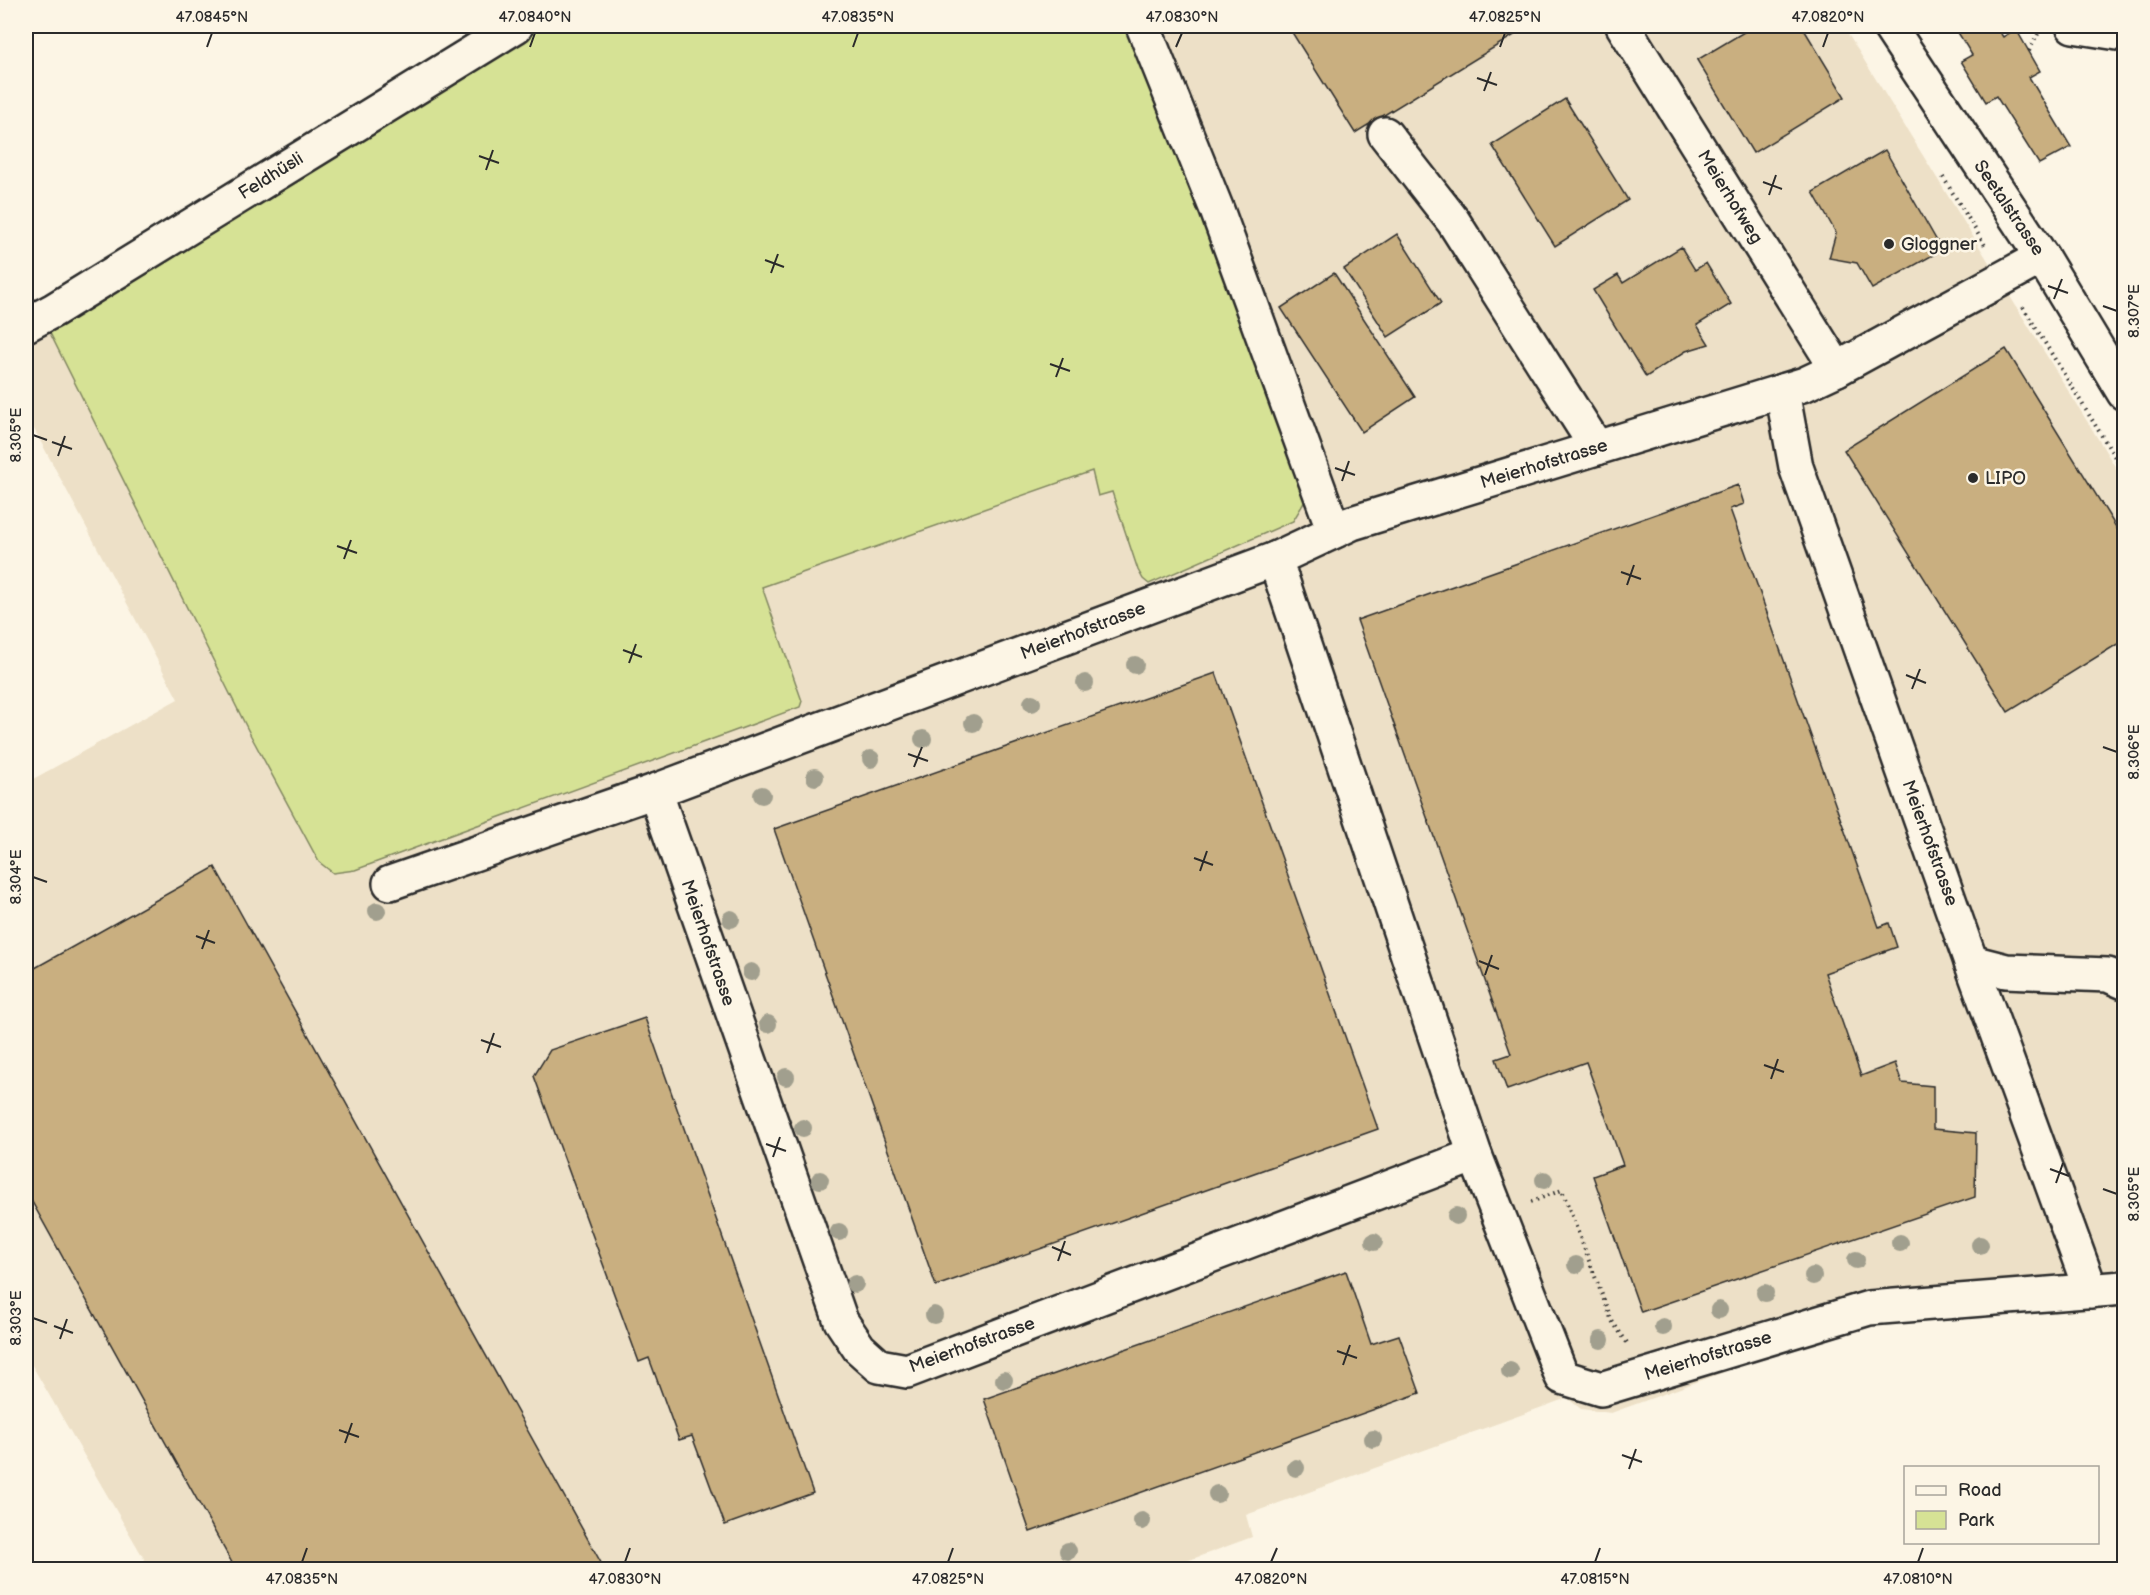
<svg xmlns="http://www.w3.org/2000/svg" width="2150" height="1595" font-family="'Balsamiq Sans',sans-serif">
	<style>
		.built { fill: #ede0c7 }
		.green { fill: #d6e295; stroke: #808660; stroke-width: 1.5 }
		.building { fill: #c9af80; stroke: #2b2b2b; stroke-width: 1.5 }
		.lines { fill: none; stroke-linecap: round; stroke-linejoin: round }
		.minor-casing { stroke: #2b2b2b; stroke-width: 38 }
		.major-casing { stroke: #2b2b2b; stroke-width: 38 }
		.path { stroke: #2b2b2b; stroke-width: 4; stroke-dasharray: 1.5 4.5; stroke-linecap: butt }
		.minor { stroke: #fcf5e5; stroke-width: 33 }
		.major { stroke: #fcf5e5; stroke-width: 33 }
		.tree { fill: #a19f8e }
		.ticks { fill: none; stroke: #2b2b2b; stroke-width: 2 }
		.poi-dot { fill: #2b2b2b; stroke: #fcf5e5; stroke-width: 2 }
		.labels { text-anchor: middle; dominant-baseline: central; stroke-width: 5; stroke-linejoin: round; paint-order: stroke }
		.street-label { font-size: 18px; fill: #2b2b2b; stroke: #fcf5e5 }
		.poi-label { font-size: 18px; fill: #2b2b2b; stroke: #fcf5e5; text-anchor: start }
		.neatline { fill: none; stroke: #2b2b2b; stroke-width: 2 }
		.ticks-label { font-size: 15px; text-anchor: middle; fill: #2b2b2b }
	</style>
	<rect width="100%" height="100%" fill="#fcf5e5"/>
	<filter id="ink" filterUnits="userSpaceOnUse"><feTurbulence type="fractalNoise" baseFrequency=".0167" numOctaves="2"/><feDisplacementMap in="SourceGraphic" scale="12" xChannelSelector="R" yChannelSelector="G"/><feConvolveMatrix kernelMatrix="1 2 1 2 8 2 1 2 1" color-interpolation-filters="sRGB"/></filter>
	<g filter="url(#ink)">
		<polygon class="built" points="1136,26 1843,26 2124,481 2124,1308 2062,1312 1945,1313 1861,1326 1760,1359 1611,1413 1581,1409 1567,1398 1246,1515 1252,1537 1165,1569 150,1569 26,1355 26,783 178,699 26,414 26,337 46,325 251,736 319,862 800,707 802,700 762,587 872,548 1092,471 1112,492 1138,570 1149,584 1293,521"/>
		<polygon class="green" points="538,26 1136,26 1308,496 1293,521 1149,584 1143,579 1138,570 1112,492 1098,496 1092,471 762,587 802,701 800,707 355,870 333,873 319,862 251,736 46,325"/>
		<g class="building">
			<polygon points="1288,26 1529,26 1355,133"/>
			<polygon points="1754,26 1802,26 1845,97 1753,153 1697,60"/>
			<polygon points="1954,26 1996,26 2003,37 2016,29 2040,71 2029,77 2071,147 2039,164 1996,96 1986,102 1961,61 1972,55"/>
			<polygon points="1565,99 1628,200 1555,246 1492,145"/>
			<polygon points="1885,150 1942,250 1872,289 1857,263 1829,258 1836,233 1813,192"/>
			<polygon points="1397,234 1441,303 1388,337 1344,269"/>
			<polygon points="1681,247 1695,270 1706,263 1731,304 1697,325 1709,344 1686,351 1646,377 1593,290 1618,275 1623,283"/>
			<polygon points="1334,273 1415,397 1362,432 1281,308"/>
			<polygon points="2006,349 2124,540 2124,640 2008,712 1844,450"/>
			<polygon points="1738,485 1744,504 1730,509 1879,927 1889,923 1897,947 1825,973 1861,1076 1895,1063 1902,1083 1933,1086 1933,1129 1976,1133 1975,1197 1641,1312 1593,1176 1623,1165 1586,1062 1507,1090 1496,1059 1511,1054 1357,620"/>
			<polygon points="1216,673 1378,1129 936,1286 774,829"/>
			<polygon points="215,867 605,1570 236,1570 26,1191 26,973"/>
			<polygon points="645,1018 813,1493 725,1525 692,1436 679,1440 649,1358 639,1362 534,1076 550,1050"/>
			<polygon points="1346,1271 1371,1344 1399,1335 1420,1393 1030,1532 984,1399"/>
		</g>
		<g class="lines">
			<defs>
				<g id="minor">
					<polyline points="1143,26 1217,210 1334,531"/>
					<polyline points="1623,26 1837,369"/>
					<polyline points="2073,26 2124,34"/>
					<polyline points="1385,134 1453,221 1597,448"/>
					<polyline points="26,325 54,310 516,26"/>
					<polyline points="1782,391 1796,467 1971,962 2091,1291"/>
					<polyline points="1275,559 1475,1155 1562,1377 1601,1389 1869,1308 2124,1288"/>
					<polyline points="390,883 655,791"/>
					<polyline points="1971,962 2006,971 2108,975 2124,982"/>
					<polyline points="1475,1155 907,1371 879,1366 859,1348 841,1321 655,791 1275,559 1352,523 1805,384 1837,369 2042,257"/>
				</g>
				<polyline id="major" points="1889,26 2042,257 2124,393"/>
			</defs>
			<use href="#minor" class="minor-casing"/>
			<use href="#major" class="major-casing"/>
			<g class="path">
				<polyline points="2029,51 2039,32"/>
				<polyline points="1943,177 1986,247"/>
				<polyline points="2023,307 2124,472"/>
				<polyline points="1531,1202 1562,1190 1612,1321 1628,1344"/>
			</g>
			<use href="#minor" class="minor"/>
			<use href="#major" class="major"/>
		</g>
		<g class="tree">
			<circle cx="1135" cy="665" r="9"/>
			<circle cx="1085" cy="683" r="9"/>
			<circle cx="1032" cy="703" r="9"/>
			<circle cx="973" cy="723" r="9"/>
			<circle cx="923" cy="739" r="9"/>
			<circle cx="871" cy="759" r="9"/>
			<circle cx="815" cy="777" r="9"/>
			<circle cx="762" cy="795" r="9"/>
			<circle cx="377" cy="911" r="9"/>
			<circle cx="731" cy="919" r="9"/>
			<circle cx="751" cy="972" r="9"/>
			<circle cx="768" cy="1024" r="9"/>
			<circle cx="786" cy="1077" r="9"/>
			<circle cx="803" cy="1128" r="9"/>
			<circle cx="820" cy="1180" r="9"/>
			<circle cx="1544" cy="1180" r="9"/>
			<circle cx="1456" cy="1216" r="9"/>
			<circle cx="839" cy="1232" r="9"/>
			<circle cx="1374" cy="1242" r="9"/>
			<circle cx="1900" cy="1243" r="9"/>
			<circle cx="1980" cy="1245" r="9"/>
			<circle cx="1856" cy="1260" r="9"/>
			<circle cx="1576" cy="1265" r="9"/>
			<circle cx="1813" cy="1276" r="9"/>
			<circle cx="855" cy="1284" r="9"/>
			<circle cx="1765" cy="1293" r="9"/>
			<circle cx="1719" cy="1310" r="9"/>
			<circle cx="934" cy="1315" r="9"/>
			<circle cx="1663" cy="1327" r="9"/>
			<circle cx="1601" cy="1340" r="9"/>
			<circle cx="1510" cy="1371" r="9"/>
			<circle cx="1004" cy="1380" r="9"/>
			<circle cx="1373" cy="1439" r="9"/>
			<circle cx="1296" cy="1468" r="9"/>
			<circle cx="1217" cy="1494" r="9"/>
			<circle cx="1142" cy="1521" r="9"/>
			<circle cx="1068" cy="1551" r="9"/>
		</g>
	</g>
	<path class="ticks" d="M207,47L212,33M530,47L535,33M853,47L858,33M1176,47L1182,33M1500,47L1505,33M1823,47L1828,33M1477,78L1497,85M1484,91L1491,72M479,156L499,163M486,170L493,150M1763,182L1782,189M1769,195L1776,175M765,260L784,267M771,273L778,254M2048,286L2068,293M2054,299L2062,279M2103,306L2117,311M1050,364L1070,371M1056,377L1063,358M33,435L47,440M52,442L72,449M58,456L65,436M1335,468L1355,475M1342,481L1349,461M337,546L357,553M344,559L351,540M1621,572L1641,579M1627,585L1634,565M623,650L642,657M629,663L636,644M1906,675L1926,683M1912,689L1920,669M2103,747L2117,752M908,754L928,761M914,767L922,747M1194,858L1213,865M1200,871L1207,851M33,877L47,882M196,936L215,943M202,949L209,930M1479,961L1499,969M1485,975L1492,955M481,1040L501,1047M487,1053L494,1033M1764,1065L1784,1072M1771,1079L1778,1059M766,1144L786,1151M773,1157L780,1137M2050,1169L2069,1176M2056,1183L2063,1163M2103,1189L2117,1194M1052,1247L1071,1255M1058,1261L1065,1241M33,1318L47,1323M54,1326L73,1333M60,1339L67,1319M1337,1351L1357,1358M1343,1365L1350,1345M339,1430L359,1437M345,1443L352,1423M1622,1455L1642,1462M1629,1469L1636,1449M302,1562L307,1548M625,1562L630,1548M948,1562L953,1548M1271,1562L1277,1548M1595,1562L1600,1548M1918,1562L1923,1548"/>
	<g class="poi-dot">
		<circle cx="1889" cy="244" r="6"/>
		<circle cx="1973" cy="478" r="6"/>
	</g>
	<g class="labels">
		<g class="street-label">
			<text transform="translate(271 176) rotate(-32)">Feldhüsli</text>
			<text transform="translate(1730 197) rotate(58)">Meierhofweg</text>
			<text transform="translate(2009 208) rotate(56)">Seetalstrasse</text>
			<text transform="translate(1544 464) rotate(-17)">Meierhofstrasse</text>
			<text transform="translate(1083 631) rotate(-21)">Meierhofstrasse</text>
			<text transform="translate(1930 843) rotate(70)">Meierhofstrasse</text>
			<text transform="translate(708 943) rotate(71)">Meierhofstrasse</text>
			<text transform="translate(972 1345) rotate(-20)">Meierhofstrasse</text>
			<text transform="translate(1708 1356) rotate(-17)">Meierhofstrasse</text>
		</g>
		<g class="poi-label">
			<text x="1901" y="244">Gloggner</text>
			<text x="1985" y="478">LIPO</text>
		</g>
	</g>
	<rect width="2150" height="1595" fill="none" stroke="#fcf5e5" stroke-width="66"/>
	<rect x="1904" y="1466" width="195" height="78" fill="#fcf5e5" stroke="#a8a49b" stroke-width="1.5"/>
	<rect x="1916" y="1486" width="30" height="9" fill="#fcf5e5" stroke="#a8a49b" stroke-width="1.5"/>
	<text x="1958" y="1496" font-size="18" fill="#2b2b2b">Road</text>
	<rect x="1916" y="1511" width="30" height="18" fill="#d6e295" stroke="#a8a49b" stroke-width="1.5"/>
	<text x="1958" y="1526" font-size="18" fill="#2b2b2b">Park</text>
	<rect x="33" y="33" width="2084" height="1529" class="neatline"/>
	<g class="ticks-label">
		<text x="212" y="22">47.0845°N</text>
		<text x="535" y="22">47.0840°N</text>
		<text x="858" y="22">47.0835°N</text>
		<text x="1182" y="22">47.0830°N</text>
		<text x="1505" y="22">47.0825°N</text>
		<text x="1828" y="22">47.0820°N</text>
		<text transform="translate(2134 311) rotate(-90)" y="5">8.307°E</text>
		<text transform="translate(16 435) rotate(-90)" y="5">8.305°E</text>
		<text transform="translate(2134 752) rotate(-90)" y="5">8.306°E</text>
		<text transform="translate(16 877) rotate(-90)" y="5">8.304°E</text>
		<text transform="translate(2134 1194) rotate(-90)" y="5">8.305°E</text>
		<text transform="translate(16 1318) rotate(-90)" y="5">8.303°E</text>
		<text x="302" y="1584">47.0835°N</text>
		<text x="625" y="1584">47.0830°N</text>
		<text x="948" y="1584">47.0825°N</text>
		<text x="1271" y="1584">47.0820°N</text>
		<text x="1595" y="1584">47.0815°N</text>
		<text x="1918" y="1584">47.0810°N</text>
	</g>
</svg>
